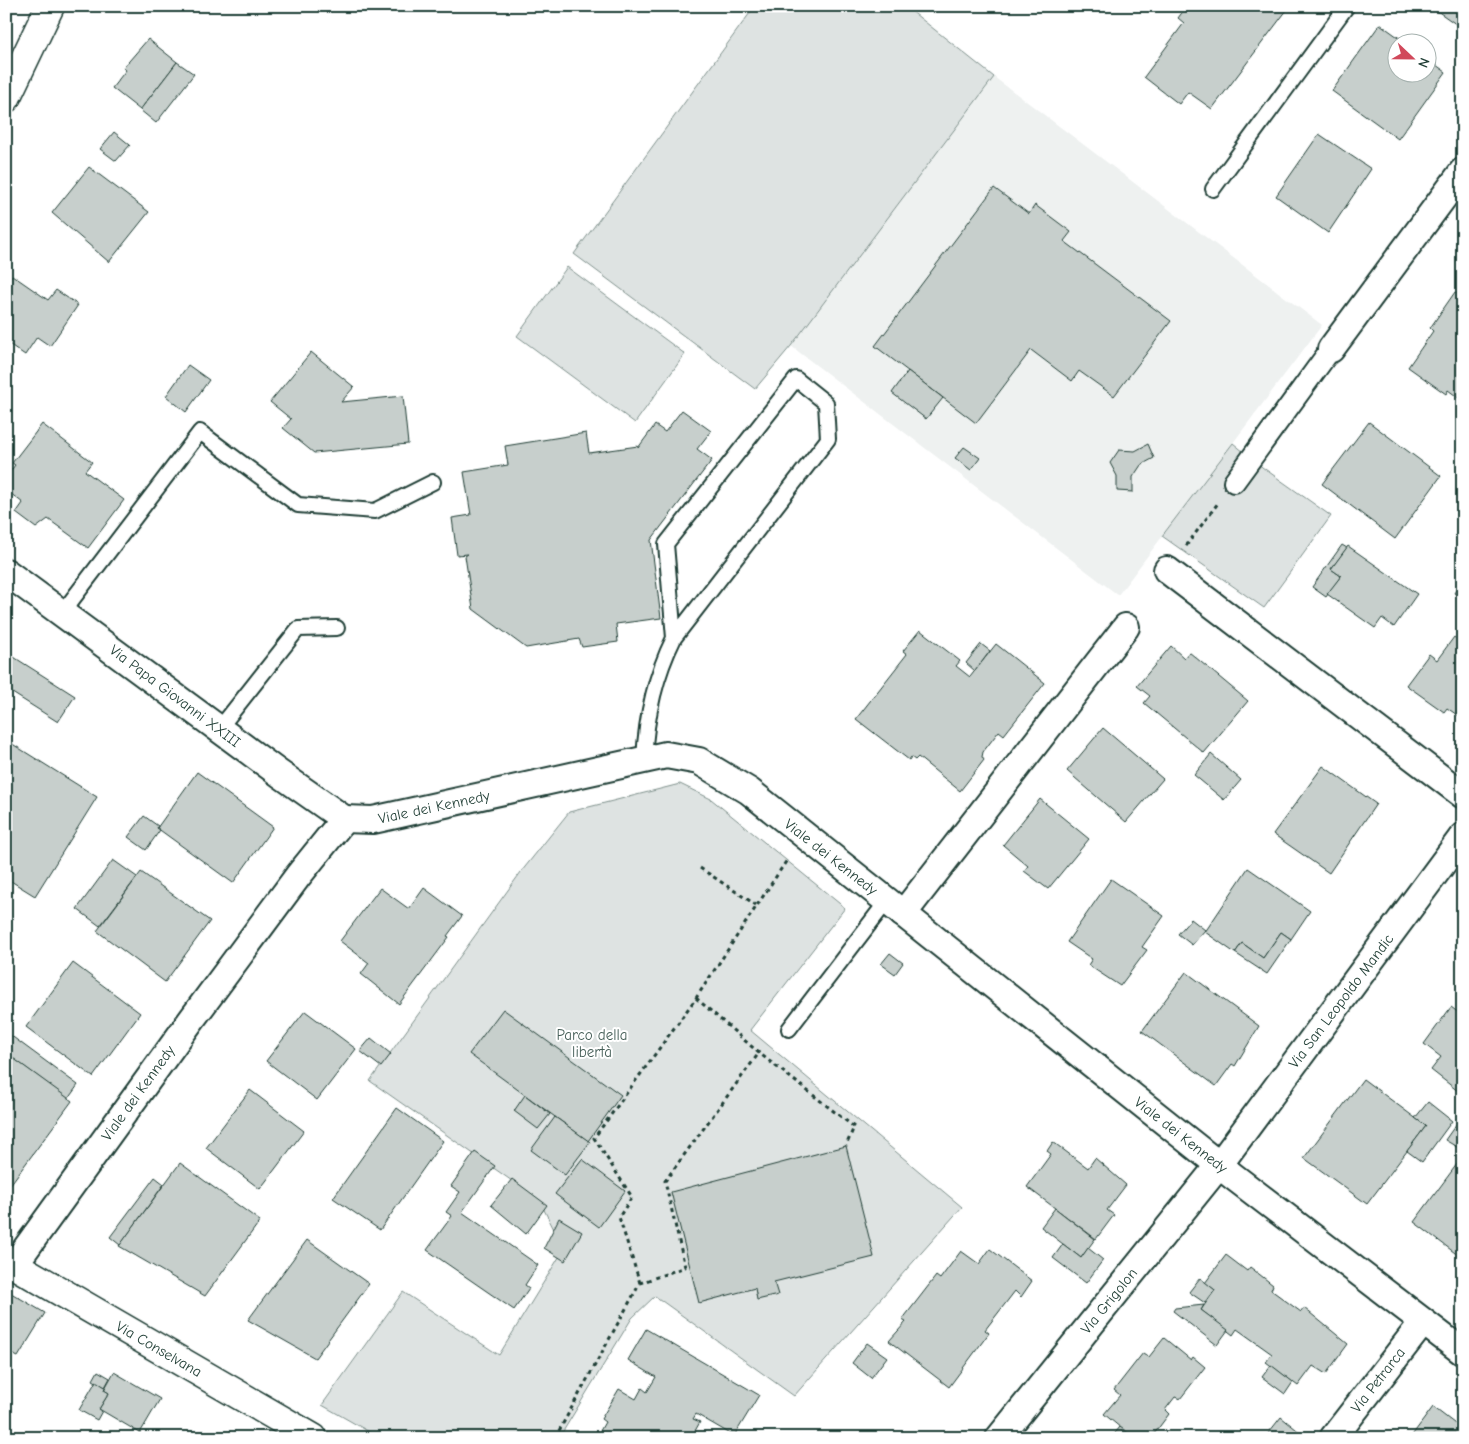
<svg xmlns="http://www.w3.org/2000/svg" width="1469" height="1444" font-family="'Comic Neue',sans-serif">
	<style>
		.built { fill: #eef1f0 }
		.green { fill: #dee3e2; stroke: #7e908b }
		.building { fill: #c7cfcc; stroke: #1f3d34 }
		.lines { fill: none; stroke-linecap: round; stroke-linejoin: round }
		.service-casing { stroke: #1f3d34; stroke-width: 18 }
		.pedestrian-casing { stroke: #1f3d34; stroke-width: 24 }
		.minor-casing { stroke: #1f3d34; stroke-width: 30 }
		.secondary-casing { stroke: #1f3d34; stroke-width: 31 }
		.path { stroke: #1f3d34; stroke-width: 3; stroke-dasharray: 4 4; stroke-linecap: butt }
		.service { stroke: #fff; stroke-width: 14 }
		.pedestrian { stroke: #fff; stroke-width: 20 }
		.minor { stroke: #fff; stroke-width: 26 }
		.secondary { stroke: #fff; stroke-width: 28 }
		.labels { text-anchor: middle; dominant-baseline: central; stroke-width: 4; stroke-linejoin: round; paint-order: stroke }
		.street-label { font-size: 15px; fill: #1f3d34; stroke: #fff }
		.park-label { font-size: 15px; fill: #455e57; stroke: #fff }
	</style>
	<rect width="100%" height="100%" fill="#fff"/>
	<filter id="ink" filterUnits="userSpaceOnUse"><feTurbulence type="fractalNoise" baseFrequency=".02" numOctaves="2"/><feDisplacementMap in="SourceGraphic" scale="10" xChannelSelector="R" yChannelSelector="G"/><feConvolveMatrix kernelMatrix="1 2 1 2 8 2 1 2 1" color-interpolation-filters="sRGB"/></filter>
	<g filter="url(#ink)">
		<polygon class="built" points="994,77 1322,325 1118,595 791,346"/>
		<g class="green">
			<polygon points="755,6 905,6 994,77 791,346 755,389 574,254"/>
			<polygon points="567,267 685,354 635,423 517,336"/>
			<polygon points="1233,443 1262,467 1331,516 1264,608 1162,536"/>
			<polygon points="680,784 711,799 845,908 750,1030 962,1207 794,1396 655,1296 632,1318 559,1438 380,1438 322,1405 403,1292 499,1355 564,1249 539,1200 370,1081 521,872 569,812"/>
		</g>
		<g class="building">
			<polygon points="1187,6 1290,6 1212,109 1188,92 1179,104 1144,77 1184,23 1178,18"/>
			<polygon points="1430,6 1463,6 1463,29"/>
			<polygon points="1380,24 1405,42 1396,42 1396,72 1426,72 1426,58 1446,72 1398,139 1332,91"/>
			<polygon points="148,39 177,62 140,110 112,88 126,70 123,68"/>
			<polygon points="177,62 194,74 156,123 140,110"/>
			<polygon points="114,132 130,145 116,161 100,149"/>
			<polygon points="1319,134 1371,169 1328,233 1276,196"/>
			<polygon points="89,167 149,212 109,262 52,213"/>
			<polygon points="994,188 1029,214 1035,205 1071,232 1064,241 1171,321 1114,396 1079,371 1072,381 1031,350 976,423 875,346"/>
			<polygon points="12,275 48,300 56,290 78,305 50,346 37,337 25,355 6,342 6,283"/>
			<polygon points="1455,292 1463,297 1463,401 1448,390 1446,394 1408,367 1433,331 1430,328"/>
			<polygon points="311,352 354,387 341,402 403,396 408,444 314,453 283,428 291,419 270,402"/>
			<polygon points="188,365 209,380 186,412 166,396"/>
			<polygon points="908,371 943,398 926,419 892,393"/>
			<polygon points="682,410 711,431 697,449 712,460 651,540 661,618 616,624 618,642 582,647 579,639 526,648 473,609 465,556 468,554 457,555 452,518 471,515 464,472 508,465 505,446 586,433 589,453 638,446 638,448 655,425 665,432"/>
			<polygon points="1369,422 1441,476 1395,539 1322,484"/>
			<polygon points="42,424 92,462 85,471 124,500 88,548 48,519 36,528 16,513 23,503 6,490 6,477 15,465 12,463"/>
			<polygon points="1148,444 1154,458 1141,465 1133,477 1133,492 1117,491 1117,476 1110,463 1119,450 1135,451"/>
			<polygon points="964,447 980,458 971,470 955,458"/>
			<polygon points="1342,545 1347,548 1331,569 1341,576 1326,597 1312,587"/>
			<polygon points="1348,546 1417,594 1394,627 1382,618 1375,628 1327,594 1341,576 1331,569"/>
			<polygon points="1463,580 1463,599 1454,593"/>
			<polygon points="920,630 960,661 956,666 970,677 996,644 1045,683 1004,735 999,731 983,752 982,757 984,760 960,791 918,757 915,760 911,757 909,760 856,719 907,654 903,651"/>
			<polygon points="1454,637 1463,643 1463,719 1447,708 1444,712 1406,685 1429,654 1437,660"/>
			<polygon points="981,644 990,651 975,671 966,663"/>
			<polygon points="1171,646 1184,658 1189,652 1248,701 1204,753 1144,703 1150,696 1137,686"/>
			<polygon points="9,654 75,696 58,722 6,689 6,658"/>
			<polygon points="1103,728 1163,779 1126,822 1067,771"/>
			<polygon points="6,740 97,797 35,896 6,878"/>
			<polygon points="1211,754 1241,780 1224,800 1194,775"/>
			<polygon points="1323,766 1376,804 1329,873 1273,834"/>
			<polygon points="197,772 273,827 233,883 157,828"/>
			<polygon points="1040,799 1089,839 1048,889 1024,871 1028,866 1003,845"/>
			<polygon points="144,816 158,826 157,828 160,830 146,850 128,837"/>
			<polygon points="113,860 137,877 100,926 77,909"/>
			<polygon points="1248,868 1310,911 1291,939 1281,932 1263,958 1242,943 1235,953 1205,932"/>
			<polygon points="141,872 210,921 165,982 97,931"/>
			<polygon points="1111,879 1164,916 1142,947 1147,950 1120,986 1088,965 1092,959 1067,942"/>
			<polygon points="380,888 409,909 424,888 462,916 447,936 449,937 399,1004 361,974 369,963 340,941"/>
			<polygon points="1191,919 1205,930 1192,945 1178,934"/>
			<polygon points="1281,932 1291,939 1267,974 1235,953 1242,943 1263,958"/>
			<polygon points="890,953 903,963 895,974 881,964"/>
			<polygon points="73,963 140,1013 93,1077 26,1027"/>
			<polygon points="1186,972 1259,1026 1235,1066 1232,1064 1216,1086 1142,1031"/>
			<polygon points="1451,1007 1463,1016 1463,1095 1431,1070 1441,1057 1424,1044"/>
			<polygon points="503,1009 621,1095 588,1141 469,1054"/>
			<polygon points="305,1011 356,1049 317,1100 266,1061"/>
			<polygon points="6,1032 78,1085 68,1099 6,1053"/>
			<polygon points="371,1038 391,1054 381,1067 360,1051"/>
			<polygon points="6,1053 72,1101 10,1185 6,1183"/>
			<polygon points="1363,1079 1426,1126 1367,1204 1304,1158"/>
			<polygon points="250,1090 304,1131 260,1189 206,1148"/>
			<polygon points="525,1095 550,1114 538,1129 514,1111"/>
			<polygon points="1428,1102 1452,1121 1422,1162 1407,1151 1426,1126 1415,1118"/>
			<polygon points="397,1108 443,1141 380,1230 333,1198"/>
			<polygon points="555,1117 590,1142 565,1175 531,1150"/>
			<polygon points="1457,1123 1463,1127 1462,1150 1445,1140"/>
			<polygon points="1053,1142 1088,1168 1095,1158 1126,1185 1107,1210 1114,1215 1096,1239 1027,1187 1051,1154 1047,1151"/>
			<polygon points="846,1146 874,1257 774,1282 778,1295 757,1300 755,1288 699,1303 671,1192"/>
			<polygon points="475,1152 495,1166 462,1212 538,1265 525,1285 529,1288 514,1310 427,1250 452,1216 446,1212 460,1192 451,1186"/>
			<polygon points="1463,1156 1463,1259 1414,1222"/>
			<polygon points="582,1159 625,1191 599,1227 555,1194"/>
			<polygon points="180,1163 260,1221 205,1296 119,1246"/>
			<polygon points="155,1177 164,1184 120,1245 110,1237"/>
			<polygon points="512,1179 547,1205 526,1234 491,1205"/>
			<polygon points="1055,1208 1095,1239 1081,1258 1041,1227"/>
			<polygon points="559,1218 582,1232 565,1261 544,1248"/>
			<polygon points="307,1240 369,1284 315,1358 248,1320"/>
			<polygon points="1063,1244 1081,1258 1088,1248 1103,1260 1086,1283 1053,1258"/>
			<polygon points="990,1249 1032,1281 1021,1297 1015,1291 985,1330 989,1333 949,1387 889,1341 906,1322 902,1320 936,1276 940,1279 961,1251 979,1264"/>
			<polygon points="1226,1255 1247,1271 1250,1267 1273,1285 1271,1290 1301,1312 1304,1308 1348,1344 1326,1374 1313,1366 1298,1386 1266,1362 1272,1354 1237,1329 1233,1335 1201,1310 1215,1290 1205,1283"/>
			<polygon points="1200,1278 1215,1290 1205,1303 1189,1292"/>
			<polygon points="6,1290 45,1313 18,1357 6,1351"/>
			<polygon points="1204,1305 1201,1310 1228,1330 1217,1345 1173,1311 1175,1308"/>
			<polygon points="646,1329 759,1395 734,1436 696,1414 693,1419 700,1422 691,1438 596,1438 605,1422 601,1419 619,1389 636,1399 642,1388 647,1392 656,1377 628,1360"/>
			<polygon points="1164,1338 1191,1360 1193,1357 1205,1367 1180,1399 1175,1397 1165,1410 1169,1414 1151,1438 1133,1438 1104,1414 1120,1395 1114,1390 1143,1353 1149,1357"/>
			<polygon points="867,1343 887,1357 871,1378 852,1363"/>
			<polygon points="1271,1365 1293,1382 1285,1394 1262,1377"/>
			<polygon points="98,1371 110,1378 105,1387 93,1380"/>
			<polygon points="114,1372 160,1399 140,1433 99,1409 109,1393 104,1390"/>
			<polygon points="96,1381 105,1387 104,1390 109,1393 99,1409 102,1411 97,1420 79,1410"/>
			<polygon points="1433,1407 1463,1430 1463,1438 1410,1438"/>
			<polygon points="1281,1417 1307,1438 1266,1436"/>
			<polygon points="1120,1427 1134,1437 1111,1438"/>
			<polygon points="204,1430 217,1438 199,1438"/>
		</g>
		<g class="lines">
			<defs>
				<g id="service">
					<polyline points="1213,189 1347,6"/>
					<polyline points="62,613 200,432 298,505 375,511 433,482"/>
					<polyline points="219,729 298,629 337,628"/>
					<path d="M644,760C646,718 655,676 674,638L828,439L826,403L796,379L666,544L674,638"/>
					<polyline points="789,1029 887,901"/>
				</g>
				<polyline id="pedestrian" points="1234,482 1331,349"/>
				<g id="minor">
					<polyline points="1331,349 1463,171"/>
					<polyline points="1167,570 1463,795"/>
					<polyline points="6,572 280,774 344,819"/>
					<polyline points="344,819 373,820 666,755 699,761 749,791 1234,1177 1463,1352"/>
					<polyline points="903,914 1126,627"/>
					<polyline points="14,1265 192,1019 298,876 344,819"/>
					<polyline points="999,1438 1219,1165 1463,836"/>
					<polyline points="1333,1438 1423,1322"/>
				</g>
				<g id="secondary">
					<polyline points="6,98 50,6"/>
					<polyline points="6,1260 313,1438"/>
				</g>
			</defs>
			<use href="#service" class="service-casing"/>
			<use href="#pedestrian" class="pedestrian-casing"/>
			<use href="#minor" class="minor-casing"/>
			<use href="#secondary" class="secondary-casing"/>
			<g class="path">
				<polyline points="1186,546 1218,503"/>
				<polyline points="700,868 756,905"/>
				<polyline points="696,998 759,1053 854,1127 846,1146"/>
				<polyline points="640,1283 619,1217 632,1197 594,1138 696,998 787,860"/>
				<polyline points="555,1438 640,1283 685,1267 665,1181 759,1053"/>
			</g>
			<use href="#service" class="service"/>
			<use href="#pedestrian" class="pedestrian"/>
			<use href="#minor" class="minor"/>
			<use href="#secondary" class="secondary"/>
		</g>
	</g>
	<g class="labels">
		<g class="street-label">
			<text transform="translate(175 696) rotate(37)">Via Papa Giovanni XXIII</text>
			<text transform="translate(434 807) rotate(-12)">Viale dei Kennedy</text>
			<text transform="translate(831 857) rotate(38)">Viale dei Kennedy</text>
			<text transform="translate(1341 1001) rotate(-53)">Via San Leopoldo Mandic</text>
			<text transform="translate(138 1093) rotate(-54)">Viale dei Kennedy</text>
			<text transform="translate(1181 1135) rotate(38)">Viale dei Kennedy</text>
			<text transform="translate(1109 1301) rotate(-51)">Via Grigolon</text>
			<text transform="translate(159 1349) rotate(30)">Via Conselvana</text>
			<text transform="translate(1378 1380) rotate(-52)">Via Petrarca</text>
		</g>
		<g class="park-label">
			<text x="592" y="1035">Parco della<tspan x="592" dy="17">libertà</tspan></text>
		</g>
	</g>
	<rect width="1469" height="1444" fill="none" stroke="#fff" stroke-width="25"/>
	<rect x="12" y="12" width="1444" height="1419" fill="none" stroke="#1f3d34" stroke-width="2" filter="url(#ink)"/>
	<g transform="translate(1412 58) rotate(112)"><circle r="24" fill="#ffffff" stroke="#a5b1ae"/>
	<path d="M0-4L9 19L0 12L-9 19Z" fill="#d1495b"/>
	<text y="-8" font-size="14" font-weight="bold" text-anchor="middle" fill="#1f3d34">N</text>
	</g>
</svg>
